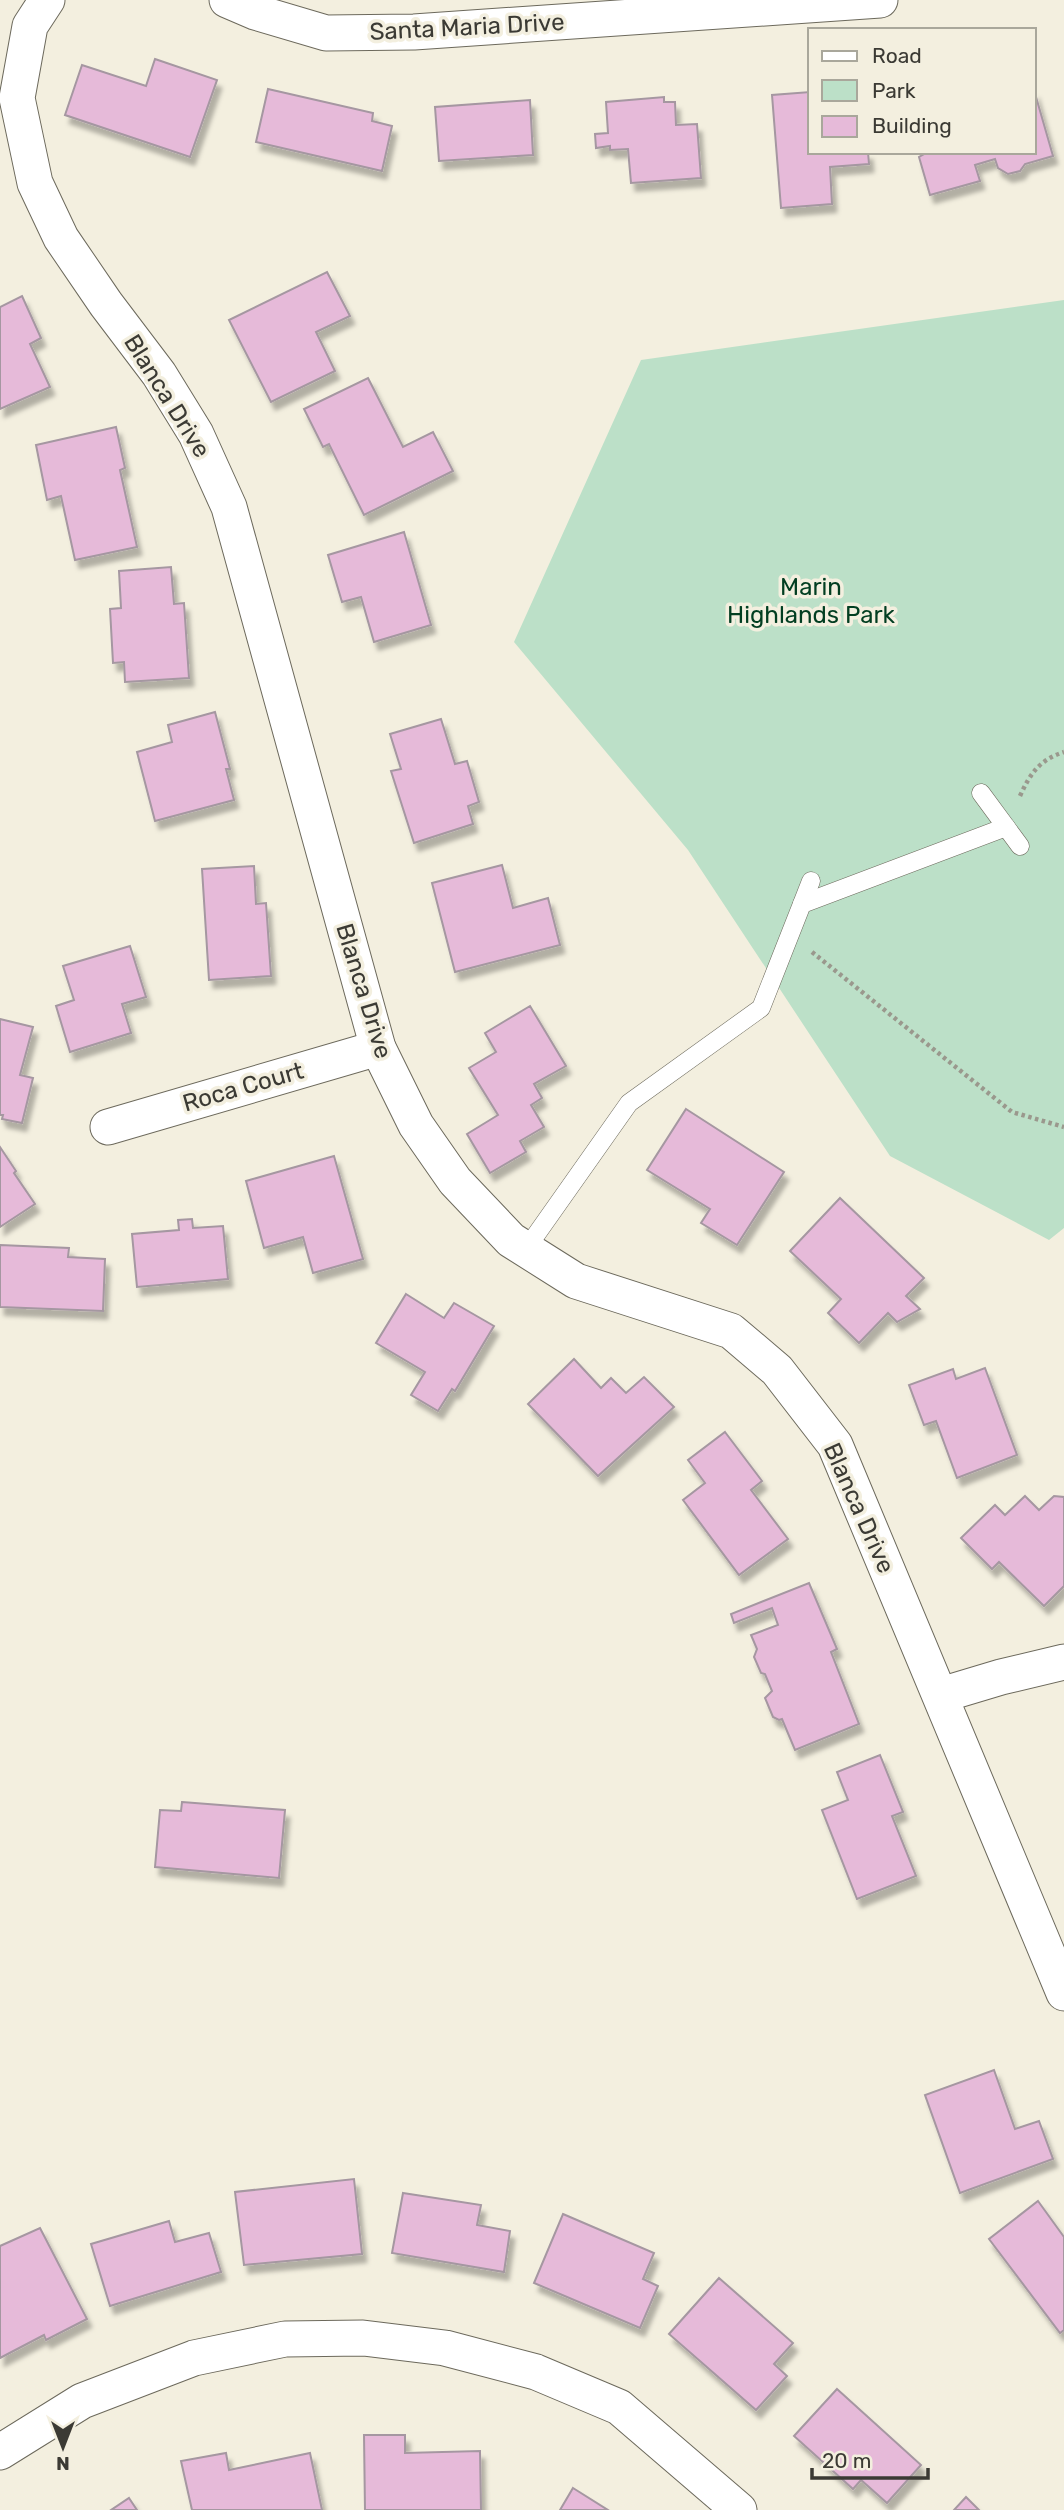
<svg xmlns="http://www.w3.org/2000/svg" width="1064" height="2510" font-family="Rubik,sans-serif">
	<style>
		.green { fill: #bce0c8 }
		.building { fill: #e6bad9; stroke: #a597a1; stroke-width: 2; filter: url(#shadow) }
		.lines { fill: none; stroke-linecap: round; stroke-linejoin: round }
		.lane-casing { stroke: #6c695c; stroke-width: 19 }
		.street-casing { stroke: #6c695c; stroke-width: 37 }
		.path { stroke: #9a988d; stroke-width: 4.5; stroke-dasharray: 3.5 3.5; stroke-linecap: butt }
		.lane { stroke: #fff; stroke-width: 18 }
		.street { stroke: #fff; stroke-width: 35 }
		.labels { text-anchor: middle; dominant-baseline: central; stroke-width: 7; stroke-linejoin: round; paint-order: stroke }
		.street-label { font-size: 24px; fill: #3b3a34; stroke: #f3efdf }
		.park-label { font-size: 24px; fill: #023e21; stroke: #f3efdf }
	</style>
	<defs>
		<filter id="shadow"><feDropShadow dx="4.5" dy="8" stdDeviation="2" flood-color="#0004"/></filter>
	</defs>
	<rect width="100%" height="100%" fill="#f3efdf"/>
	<polygon class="green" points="1064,300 1064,1228 1049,1240 890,1156 688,850 514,642 641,360"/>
	<g class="building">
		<polygon points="155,59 217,80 190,157 65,115 82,65 146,86"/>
		<polygon points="268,89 373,113 372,121 392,126 382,171 256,142"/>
		<polygon points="1034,90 1053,156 1025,164 1020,171 1008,174 998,168 995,159 975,165 980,181 930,195 919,157 928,152 1034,152"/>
		<polygon points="810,92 810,152 868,152 869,164 830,167 832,204 781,208 772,95"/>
		<polygon points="664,97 664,102 675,102 676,125 697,124 701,178 631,183 628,149 610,150 610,146 596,148 595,134 608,133 606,102"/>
		<polygon points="530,100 533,155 439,161 435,107"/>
		<polygon points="327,272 350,316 316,332 335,371 271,402 229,320"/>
		<polygon points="22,296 41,338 30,344 50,387 0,409 0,307"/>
		<polygon points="368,378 403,447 433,432 453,471 364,515 329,444 323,447 304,409"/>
		<polygon points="116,427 125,468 120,470 137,547 75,560 61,496 47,500 36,445"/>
		<polygon points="404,532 431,625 374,642 361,597 342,602 328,555"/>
		<polygon points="171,567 174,604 184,603 189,678 125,682 124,662 113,663 110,609 121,608 119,571"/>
		<polygon points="215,712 230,769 226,769 234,800 155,821 137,752 172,742 168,725"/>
		<polygon points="441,719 455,764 467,761 479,802 468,806 473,824 414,843 391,771 401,769 390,734"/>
		<polygon points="502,865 513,908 548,898 560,945 455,972 432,883"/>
		<polygon points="254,866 256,904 266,903 271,976 209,980 202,869"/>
		<polygon points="130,946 146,997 122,1004 131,1033 70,1052 56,1006 74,1000 63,966"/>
		<polygon points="530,1006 566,1066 534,1084 542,1098 531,1105 544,1127 520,1141 526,1152 490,1173 467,1134 498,1115 469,1068 496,1052 485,1033"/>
		<polygon points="0,1019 33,1027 20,1075 33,1078 22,1123 2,1119 3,1115 0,1115"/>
		<polygon points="686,1109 784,1172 737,1245 701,1223 710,1209 647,1170"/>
		<polygon points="0,1147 16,1171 14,1173 35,1204 0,1227"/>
		<polygon points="334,1156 363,1259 313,1273 303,1237 264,1248 246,1181"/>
		<polygon points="840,1198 924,1278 906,1296 920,1309 897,1322 888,1313 859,1343 828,1313 841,1299 790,1251"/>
		<polygon points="192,1219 193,1228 223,1226 228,1279 137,1287 132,1234 179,1230 178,1220"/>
		<polygon points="0,1245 69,1248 68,1257 105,1259 103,1311 0,1307"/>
		<polygon points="406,1294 444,1318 454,1303 494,1326 455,1391 452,1389 438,1411 411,1395 425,1372 376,1343"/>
		<polygon points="574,1359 601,1388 611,1378 626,1393 644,1377 674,1407 598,1476 528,1404"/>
		<polygon points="985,1368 1017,1455 957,1478 936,1421 924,1425 909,1385 953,1369 956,1379"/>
		<polygon points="725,1432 762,1481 751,1490 788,1539 739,1575 683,1500 705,1483 688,1460"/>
		<polygon points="1025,1496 1039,1510 1054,1496 1064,1497 1064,1586 1044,1606 999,1562 992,1569 961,1538 995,1505 1005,1515"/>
		<polygon points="809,1583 837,1649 831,1652 859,1724 795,1750 782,1719 779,1720 773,1717 765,1698 772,1691 765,1674 761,1673 754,1657 757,1649 751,1635 778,1625 772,1608 734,1623 731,1614"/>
		<polygon points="880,1755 903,1812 892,1816 916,1876 857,1899 822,1810 848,1800 837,1772"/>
		<polygon points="182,1802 285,1810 279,1878 155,1867 160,1810 181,1811"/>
		<polygon points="994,2070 1015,2129 1039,2121 1053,2159 960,2193 925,2095"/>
		<polygon points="354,2179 362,2254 244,2265 235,2192"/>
		<polygon points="403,2193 481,2205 477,2225 510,2231 504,2272 392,2253"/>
		<polygon points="1038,2201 1064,2237 1064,2330 1060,2333 989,2239"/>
		<polygon points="563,2214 654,2253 643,2279 658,2286 640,2328 534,2283"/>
		<polygon points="169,2221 175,2242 209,2233 221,2272 110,2306 91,2244"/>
		<polygon points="40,2228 87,2319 46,2340 44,2335 0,2358 0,2246"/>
		<polygon points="719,2278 793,2343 774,2364 787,2376 756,2410 669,2334"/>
		<polygon points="837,2389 921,2465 887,2503 861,2480 853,2489 794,2436"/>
		<polygon points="364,2435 405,2435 405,2453 480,2451 481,2510 365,2510"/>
		<polygon points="226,2453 229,2470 310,2453 322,2510 192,2510 181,2461"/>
		<polygon points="573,2488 608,2510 560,2510"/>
		<polygon points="966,2497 979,2510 954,2510"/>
		<polygon points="129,2498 137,2510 111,2510"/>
	</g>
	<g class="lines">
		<defs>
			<g id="lane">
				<polyline points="981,793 1020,846"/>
				<polyline points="802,904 811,881"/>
				<polyline points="526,1249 629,1103 761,1008 802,904 1006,827"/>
			</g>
			<g id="street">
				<polyline points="47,0 30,26 17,98 35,183 61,238 106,304 159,374 196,434 229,507 378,1048 416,1125 455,1181 511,1240 576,1281 731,1331 777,1370 835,1445 1064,1993"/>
				<polyline points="227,0 255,12 326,33 414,32 880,0"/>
				<polyline points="108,1127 378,1048"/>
				<polyline points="941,1695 1001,1677 1064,1662"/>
				<polyline points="0,2452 82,2401 194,2358 285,2339 363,2338 445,2348 536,2372 619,2407 739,2510"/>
			</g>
		</defs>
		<use href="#lane" class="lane-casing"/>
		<use href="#street" class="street-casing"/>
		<g class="path">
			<path d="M1020,796C1030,774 1039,760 1064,752"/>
			<polyline points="812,952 1012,1112 1064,1127"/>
		</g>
		<use href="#lane" class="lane"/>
		<use href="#street" class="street"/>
	</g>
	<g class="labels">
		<g class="street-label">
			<text transform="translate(467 27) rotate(-3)">Santa Maria Drive</text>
			<text transform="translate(167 396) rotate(58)">Blanca Drive</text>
			<text transform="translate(364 991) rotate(73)">Blanca Drive</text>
			<text transform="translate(243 1087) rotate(-16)">Roca Court</text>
			<text transform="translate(859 1508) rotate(66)">Blanca Drive</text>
		</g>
		<g class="park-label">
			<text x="811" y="587">Marin<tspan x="811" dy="28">Highlands Park</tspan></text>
		</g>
	</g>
	<rect x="808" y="28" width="228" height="126" fill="#f3efdf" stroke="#a9a79b" stroke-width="2"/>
	<rect x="822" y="51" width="35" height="10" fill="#ffffff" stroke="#a9a79b" stroke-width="2"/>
	<text x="872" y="63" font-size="21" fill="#3b3a34">Road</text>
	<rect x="822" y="80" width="35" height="21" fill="#bce0c8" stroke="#a9a79b" stroke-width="2"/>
	<text x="872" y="98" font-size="21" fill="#3b3a34">Park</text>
	<rect x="822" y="116" width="35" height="21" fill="#e6bad9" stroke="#a9a79b" stroke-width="2"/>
	<text x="872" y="133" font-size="21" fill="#3b3a34">Building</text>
	<g transform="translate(63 2447) rotate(180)" stroke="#f3efdf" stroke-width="5" paint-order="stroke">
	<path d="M0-5L12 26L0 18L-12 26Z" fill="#3b3a34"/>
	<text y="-10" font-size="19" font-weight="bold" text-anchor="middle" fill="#3b3a34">N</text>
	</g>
	<path d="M812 2468v10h116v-10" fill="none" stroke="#3b3a34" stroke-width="3.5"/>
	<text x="822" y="2468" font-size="21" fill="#3b3a34" stroke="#f3efdf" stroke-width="5" paint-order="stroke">20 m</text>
</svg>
